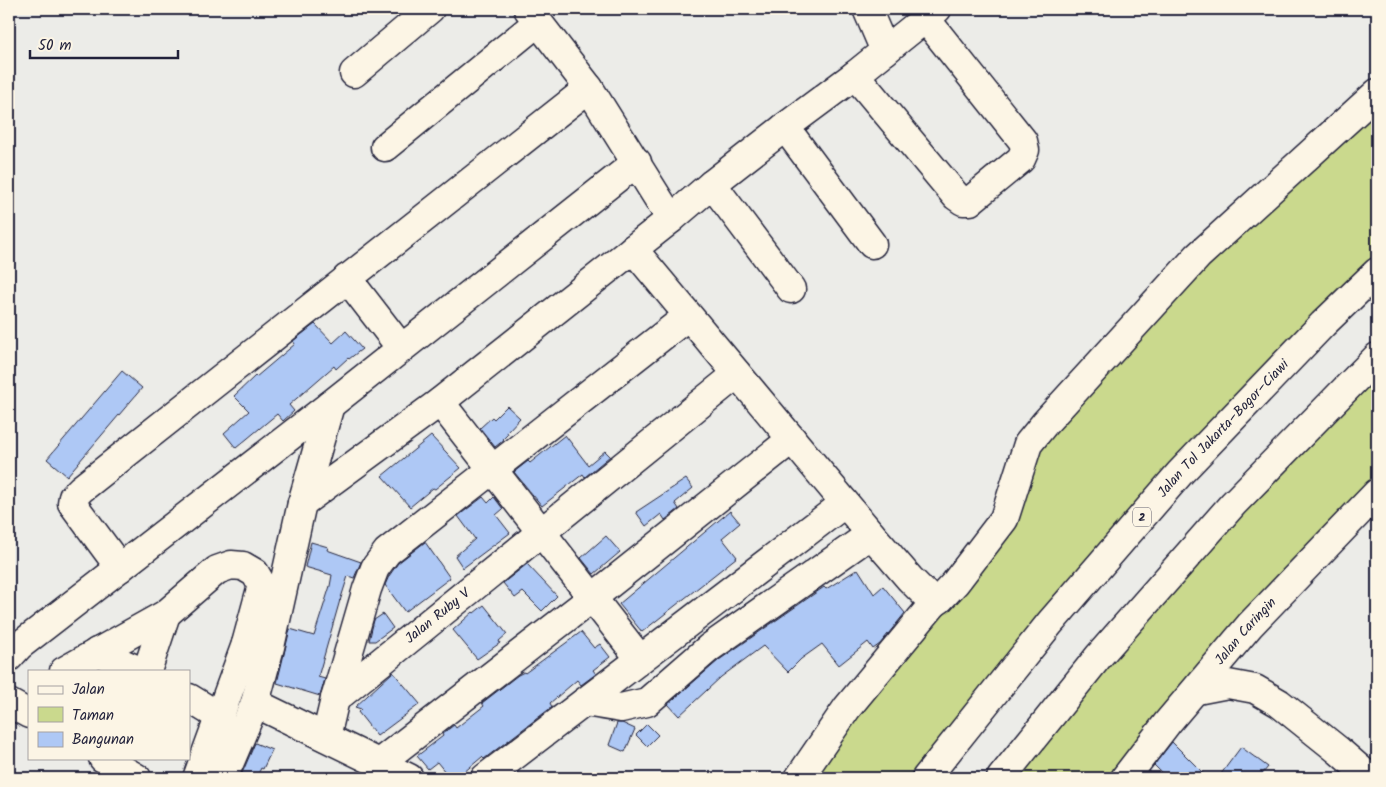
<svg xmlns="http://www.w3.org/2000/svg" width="1386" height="787" font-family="Kalam,sans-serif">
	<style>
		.green { fill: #cad98d; stroke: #767e64 }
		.building { fill: #aec8f5; stroke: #22223b }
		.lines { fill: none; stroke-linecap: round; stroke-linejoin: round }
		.minor-casing { stroke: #22223b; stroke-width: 31 }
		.highway-casing { stroke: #22223b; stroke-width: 31 }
		.minor { stroke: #fcf5e5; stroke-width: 28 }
		.highway { stroke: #fcf5e5; stroke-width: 28 }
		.labels { text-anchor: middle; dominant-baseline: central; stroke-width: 4; stroke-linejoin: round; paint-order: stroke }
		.shield { fill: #fcf5e5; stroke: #63616e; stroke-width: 1 }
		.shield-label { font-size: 12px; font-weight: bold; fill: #22223b }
		.street-label { font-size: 14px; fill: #22223b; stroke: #fcf5e5 }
	</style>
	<rect width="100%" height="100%" fill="#ecece8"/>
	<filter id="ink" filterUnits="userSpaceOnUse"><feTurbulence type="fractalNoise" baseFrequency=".02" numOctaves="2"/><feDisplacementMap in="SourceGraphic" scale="10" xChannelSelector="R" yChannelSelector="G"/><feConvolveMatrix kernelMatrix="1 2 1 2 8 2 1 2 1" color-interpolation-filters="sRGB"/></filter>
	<g filter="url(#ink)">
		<g class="green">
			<polygon points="1377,93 1377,272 926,778 799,778 955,583 1028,444"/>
			<polygon points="1377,359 1377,495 1125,778 1001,778"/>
		</g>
		<g class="building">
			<polygon points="315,324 333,343 346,331 362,349 349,359 348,358 336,369 334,366 289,405 294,411 283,421 277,414 236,448 224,433 249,411 234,396 255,376 256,377 295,344 293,341"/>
			<polygon points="122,371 142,388 67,476 47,459"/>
			<polygon points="507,406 520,418 507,432 508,434 503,439 504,440 495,447 480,428 492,417 494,419"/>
			<polygon points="565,435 588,465 605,451 610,456 585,477 583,474 542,506 514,472 528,461 530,463"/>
			<polygon points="431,436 461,468 435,489 433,488 410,507 382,476"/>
			<polygon points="686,479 693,488 675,503 679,509 665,520 661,514 646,526 636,512"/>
			<polygon points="483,497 488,503 494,497 503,509 496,515 510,533 463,568 455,556 475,539 458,516"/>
			<polygon points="730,511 740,523 722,538 737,557 642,632 619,604"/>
			<polygon points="606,536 620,552 594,574 581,558"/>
			<polygon points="311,542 328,547 327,550 361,562 354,578 348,576 340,601 340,600 318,677 325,679 320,696 277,683 290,629 314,636 330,586 332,575 305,567"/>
			<polygon points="425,542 450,578 405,612 385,585 389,576 398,563"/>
			<polygon points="527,564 557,596 542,611 523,592 515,598 503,583"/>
			<polygon points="858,569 874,594 883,586 905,613 880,644 873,649 868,642 839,665 822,644 801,659 788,672 763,646 721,677 679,716 668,704 719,660 824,587 826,589"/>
			<polygon points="484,605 507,634 499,641 500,643 477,659 453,630 473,612 474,613"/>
			<polygon points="383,614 393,628 375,641 369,641 374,620"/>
			<polygon points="581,632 594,648 600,644 610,657 593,670 596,674 581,685 577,680 550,703 552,707 484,759 482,757 457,778 450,778 437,762 428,769 417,756 443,736 442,734 454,725 456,728 484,706 482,703 518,675 524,672 525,673"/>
			<polygon points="393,672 420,704 377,736 358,712 361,709 355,707"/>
			<polygon points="617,723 622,723 635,729 625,752 609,745"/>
			<polygon points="647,724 658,735 647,746 636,735"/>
			<polygon points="1172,742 1208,778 1167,778 1154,765"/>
			<polygon points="255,743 272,750 263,769 261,768 256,778 240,778"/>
			<polygon points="1241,747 1268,767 1259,778 1218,778"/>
		</g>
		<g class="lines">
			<defs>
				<g id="minor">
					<polyline points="528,9 589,88 671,219"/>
					<polyline points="867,9 885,51"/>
					<polyline points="354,73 430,9"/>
					<polyline points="855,75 956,196 963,201 970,201 1021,159 1025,150 1023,141 925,18"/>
					<polyline points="785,127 872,244"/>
					<polyline points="385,147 538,22"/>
					<polyline points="712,184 791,289"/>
					<polyline points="633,249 871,534 910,579 934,603 940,599 955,583 1004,519 1028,444 1045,423 1198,256 1377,93"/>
					<polyline points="347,278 401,348"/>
					<polyline points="440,402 640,659"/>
					<polyline points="302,503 440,402 671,219 712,184 785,127 855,75 937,9"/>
					<polyline points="120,568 72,503 73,497 81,489 589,88"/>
					<polyline points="97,652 140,671"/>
					<polyline points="9,657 19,646 330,405 637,162"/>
					<polyline points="64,671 166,614 217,570 231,565 243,566 255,573 262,585 246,644"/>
					<polyline points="147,671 166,614"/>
					<polyline points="1197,690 1228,684 1255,689 1279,703 1339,751 1370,778"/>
					<polyline points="189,698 220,717"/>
					<path id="s1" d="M335,699L737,374"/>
					<polyline points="585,702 621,708 647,702 709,648 871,534"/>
					<polyline points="9,703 29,714"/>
					<polyline points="255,703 409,778"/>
					<polyline points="326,737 335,699 367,589 375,568 387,552 688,316"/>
					<polyline points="103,758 137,778"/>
					<polyline points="379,763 592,598 792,439"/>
					<polyline points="197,778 246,644 264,646"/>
					<polyline points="223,778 255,703 270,647 302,503 330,405"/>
					<polyline points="485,778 845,503"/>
					<polyline points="799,778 847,708 934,603"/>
					<path id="s2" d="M1125,778L1168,722L1250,625L1377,493"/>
				</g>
				<g id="highway">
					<path id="s3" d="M926,778L1050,623L1180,473L1323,324L1377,272"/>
					<polyline points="1001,778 1099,656 1233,504 1377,357"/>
				</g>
			</defs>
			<use href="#minor" class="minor-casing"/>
			<use href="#highway" class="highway-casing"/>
			<use href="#minor" class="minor"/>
			<use href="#highway" class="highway"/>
		</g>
	</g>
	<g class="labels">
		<rect class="shield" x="1133" y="507.5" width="18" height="19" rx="4"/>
		<g class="shield-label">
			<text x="1142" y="517">2</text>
		</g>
		<g class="street-label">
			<text stroke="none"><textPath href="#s3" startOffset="459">Jalan Tol Jakarta–Bogor–Ciawi</textPath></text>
			<text stroke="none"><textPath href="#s1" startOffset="132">Jalan Ruby V</textPath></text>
			<text stroke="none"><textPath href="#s2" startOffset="190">Jalan Caringin</textPath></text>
		</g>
	</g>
	<rect width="1386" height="787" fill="none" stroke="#fcf5e5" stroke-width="30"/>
	<rect x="15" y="15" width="1356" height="757" fill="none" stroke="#22223b" stroke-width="2" filter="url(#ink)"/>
	<rect x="28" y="670" width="162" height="90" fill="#fcf5e5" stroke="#a5a1a1"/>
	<rect x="38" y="686" width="25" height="8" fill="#fcf5e5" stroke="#a5a1a1"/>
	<text x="72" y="694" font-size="15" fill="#22223b">Jalan</text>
	<rect x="38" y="707" width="25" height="15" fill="#cad98d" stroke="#a5a1a1"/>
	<text x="72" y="720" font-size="15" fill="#22223b">Taman</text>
	<rect x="38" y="732" width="25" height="15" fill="#aec8f5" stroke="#a5a1a1"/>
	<text x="72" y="744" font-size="15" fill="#22223b">Bangunan</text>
	<path d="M30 50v8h148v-8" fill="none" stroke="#22223b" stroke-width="2.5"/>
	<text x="38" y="50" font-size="15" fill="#22223b" stroke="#fcf5e5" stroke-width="4" paint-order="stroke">50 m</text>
</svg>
